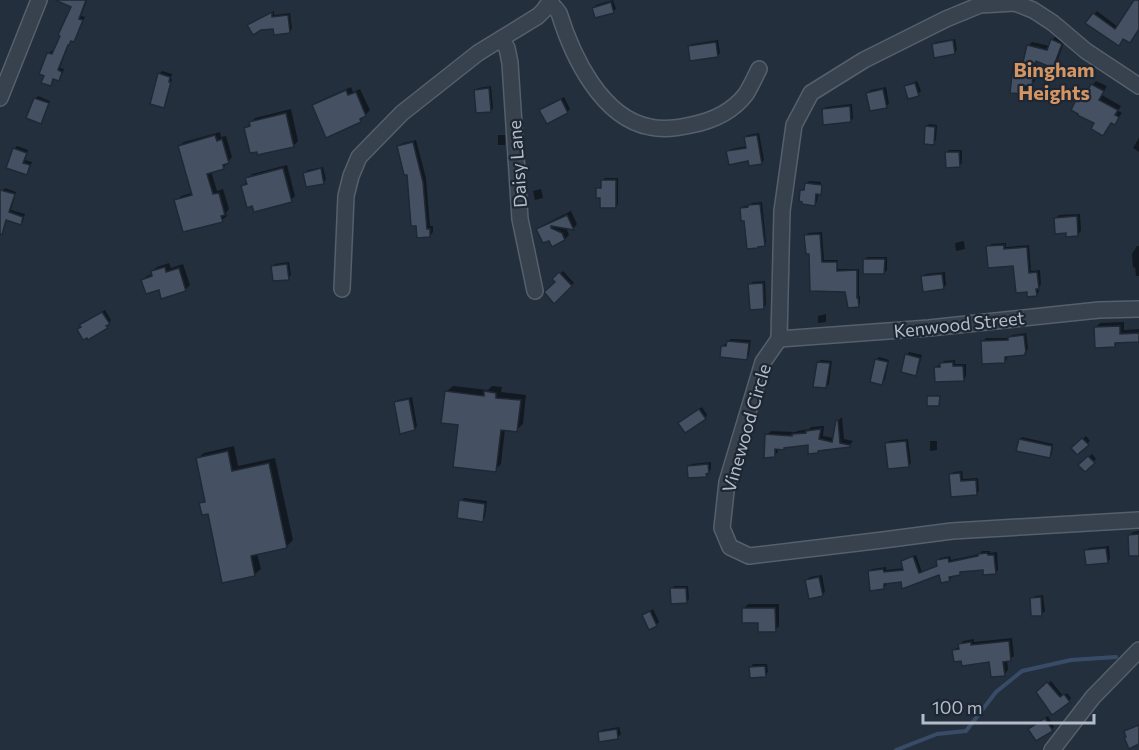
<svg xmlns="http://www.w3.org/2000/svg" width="1139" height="750" font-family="Commissioner,sans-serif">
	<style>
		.shadow { fill: #0007 }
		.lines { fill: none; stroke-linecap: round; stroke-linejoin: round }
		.stream { stroke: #394c67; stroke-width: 4 }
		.building { fill: #455162; stroke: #1f2835; stroke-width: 1.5 }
		.minor-casing { stroke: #565f6c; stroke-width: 18 }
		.minor { stroke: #38414e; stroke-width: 15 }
		.labels { text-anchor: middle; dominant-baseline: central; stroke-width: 4.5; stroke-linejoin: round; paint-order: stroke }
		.street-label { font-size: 18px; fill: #b4bcc9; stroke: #1d2633 }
		.neighbourhood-label { font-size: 20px; font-weight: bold; fill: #d59563; stroke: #1d2633 }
	</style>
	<rect width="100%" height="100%" fill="#242f3e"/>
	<g class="shadow">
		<polygon points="71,0 87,0 81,16 85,17 76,37 69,43 60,68 64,69 61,77 58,79 54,78 50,84 49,54 51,51 55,52 73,6"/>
		<polygon points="613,0 616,9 613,11 594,8 596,5"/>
		<polygon points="1136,0 1139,0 1139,28 1132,39 1087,23 1097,11 1118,27"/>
		<polygon points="274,11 274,15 290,13 292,29 289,32 275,27 252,23"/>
		<polygon points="1056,36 1065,40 1057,62 1053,66 1037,59 1035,81 1031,85 1027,84 1027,88 1023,92 1014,66 1018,62 1025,62 1028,46 1032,42 1050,46 1052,40"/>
		<polygon points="955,39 957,50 954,53 933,45 936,42"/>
		<polygon points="718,40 720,53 717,56 689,46 692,44"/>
		<polygon points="162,71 172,74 171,79 172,79 166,103 163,106 159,74"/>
		<polygon points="917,81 921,91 918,94 906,87 909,84"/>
		<polygon points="1096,81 1107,86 1102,95 1121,106 1118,111 1122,113 1115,123 1112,122 1103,134 1096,122 1073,110 1079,96 1083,93 1088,95 1092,85"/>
		<polygon points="491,86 493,108 491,111 476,90 478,88"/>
		<polygon points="351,87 353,92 360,89 370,110 360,121 314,106 319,101"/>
		<polygon points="886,87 889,104 886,106 868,93 871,90"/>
		<polygon points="38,96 50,101 43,119 41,122 35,99"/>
		<polygon points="564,97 570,109 567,112 541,110 544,107"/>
		<polygon points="852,104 853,118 851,121 823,109 826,107"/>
		<polygon points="291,109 298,141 294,145 258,154 246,128 255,118"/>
		<polygon points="929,124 937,125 936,140 934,143 926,127"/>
		<polygon points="220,132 221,137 226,136 232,157 223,168 211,171 217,191 223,189 229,209 226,213 227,216 222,220 176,201 181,196 192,193 179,146 184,142"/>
		<polygon points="759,133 764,160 761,163 728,152 731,149 747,146 745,138 748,135"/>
		<rect x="498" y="135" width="7" height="10"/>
		<polygon points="1139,138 1139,152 1133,148"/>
		<polygon points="416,140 426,178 430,226 433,226 433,232 430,236 418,224 408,173 399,146 403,143"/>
		<polygon points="17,146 28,150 25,160 32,162 29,170 26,173 14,149"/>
		<polygon points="949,150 962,150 962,163 959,166 947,153"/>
		<polygon points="287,165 295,196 291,200 243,186 252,174"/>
		<polygon points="323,167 326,180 323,182 305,173 308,170"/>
		<polygon points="605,178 618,178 618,204 615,207 602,197 598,189 602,186 602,181"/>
		<polygon points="809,181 821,182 817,201 815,204 802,191"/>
		<polygon points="5,188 16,192 11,210 25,214 23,221 20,224 6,218 0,236 0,198 2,191"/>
		<polygon points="541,189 543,198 535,200 533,191"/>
		<polygon points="762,202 766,242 764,244 746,219 741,208 744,206 749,206 752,203"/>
		<polygon points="571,211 577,224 573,229 566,227 569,235 565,239 538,229 543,225"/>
		<polygon points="1080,214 1081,231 1078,234 1067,232 1056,218 1059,215"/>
		<polygon points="822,232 824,260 838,260 838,269 859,269 859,296 860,296 860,303 858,306 847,290 811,253 806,235 808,233"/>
		<polygon points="964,241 965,249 956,251 955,243"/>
		<polygon points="1006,243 1006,247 1029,245 1031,271 1040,270 1041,284 1039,287 1039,292 1036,295 1028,291 1014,264 988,247 991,244"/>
		<polygon points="1137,246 1139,246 1139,276 1136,276 1135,267 1133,268 1132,254"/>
		<polygon points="867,257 887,257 887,270 884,273 864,260"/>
		<polygon points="289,262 291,275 288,278 272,267 275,264"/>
		<polygon points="169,263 171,268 183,264 190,285 185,290 160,288 143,280 147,276 153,274 152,271 157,267"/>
		<polygon points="563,271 574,283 554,302 557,282 554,279"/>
		<polygon points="945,272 946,285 943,288 923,277 925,274"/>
		<polygon points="765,281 766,305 764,307 750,285 752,282"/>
		<polygon points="105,310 111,320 107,327 78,330 84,322"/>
		<polygon points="826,314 826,322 818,323 818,316"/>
		<polygon points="1124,322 1124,330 1139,329 1139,341 1119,341 1115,346 1095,328 1100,323"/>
		<polygon points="1026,333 1028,348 1027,351 1024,353 1007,356 1007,359 1005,362 983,341 986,338 1009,338 1012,335"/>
		<polygon points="731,339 751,340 749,355 747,358 722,346 725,344 728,344 728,341"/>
		<polygon points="909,352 922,355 918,371 916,374 907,355"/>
		<polygon points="879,357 889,360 885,380 882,383 876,360"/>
		<polygon points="821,360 832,361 829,384 826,387 818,362"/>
		<polygon points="955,360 955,364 966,364 966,376 964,379 935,368 938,365 941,365 944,361"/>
		<polygon points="453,386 488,390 492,386 502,387 501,392 526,395 523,424 516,430 505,429 501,464 495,470 460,423 446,392"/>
		<polygon points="412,397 417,426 415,429 395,403 398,400"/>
		<polygon points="702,407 707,415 705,418 683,420"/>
		<polygon points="842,417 844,439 853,441 849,446 809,444 786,446 784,448 778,448 778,452 774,456 767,435 771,431 796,432 797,431 809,429 811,427 824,426 823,436 834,438 838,421"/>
		<polygon points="1086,436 1090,441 1077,453 1073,448"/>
		<polygon points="1022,437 1053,444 1052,454 1050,456 1020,440"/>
		<polygon points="908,439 911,463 908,466 887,444 889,441"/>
		<polygon points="930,441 937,441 937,450 930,451"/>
		<polygon points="234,446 238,466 275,458 293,540 286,547 257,553 261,569 254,575 201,504 206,499 197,459 204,453"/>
		<polygon points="1092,454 1096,459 1085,470 1080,465"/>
		<polygon points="711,462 711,469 706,476 689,466 692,464"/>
		<polygon points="962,471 963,479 978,478 979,491 976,493 951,474 954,472"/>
		<polygon points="464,498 487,501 485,517 482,520 461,501"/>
		<polygon points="1139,531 1139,554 1129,536 1133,532"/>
		<polygon points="1109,546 1110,559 1107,562 1086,550 1089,548"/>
		<polygon points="982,551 990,551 990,553 997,552 998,570 995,572 984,568 963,570 960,573 952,575 952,577 949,580 940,573 886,583 886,585 884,588 869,572 872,569 886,567 886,570 904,568 903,561 906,559 916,555 922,572 938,565 937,561 940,558 950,556 951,560 980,554"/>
		<polygon points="822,575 825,592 822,595 807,580 810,577"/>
		<polygon points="674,586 688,586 689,599 686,602 672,589"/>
		<polygon points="1043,595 1045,611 1042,614 1032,599 1035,596"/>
		<polygon points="748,604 779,604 779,626 775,630 760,622 743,609"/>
		<polygon points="653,609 659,622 656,625 644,615"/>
		<polygon points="1012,638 1014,656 1010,659 1007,660 1008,670 1004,674 991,661 962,660 954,650 960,646 963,641 974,639 974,642"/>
		<polygon points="753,664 767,664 768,672 765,675 751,667"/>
		<polygon points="1051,681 1063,696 1067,693 1071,698 1069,701 1040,689"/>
		<polygon points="1048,716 1054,727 1052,729 1033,726"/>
		<polygon points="619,727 621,734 618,737 599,733 602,730"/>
	</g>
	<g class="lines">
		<polyline class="stream" points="896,750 937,734 966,731 996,692 1022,671 1071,660 1116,657"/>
	</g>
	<g class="building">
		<polygon points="55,0 86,0 79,19 83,20 74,42 71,41 69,45 68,45 58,70 62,72 59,81 53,79 51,86 41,83 44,76 39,74 47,53 52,54 60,36 58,35 71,7"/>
		<polygon points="1134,0 1139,0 1139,29 1130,43 1123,39 1119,46 1085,23 1093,13 1115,29"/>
		<polygon points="611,2 614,13 595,18 592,8"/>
		<polygon points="272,12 272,17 288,15 290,33 274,35 273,29 261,30 253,35 247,25"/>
		<polygon points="1051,39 1062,44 1053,68 1036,61 1036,64 1034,63 1032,86 1024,86 1024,94 1010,93 1013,65 1022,66 1027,45 1047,50"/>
		<polygon points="953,40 955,54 934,58 932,44"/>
		<polygon points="716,42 718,57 690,61 688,46"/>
		<polygon points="158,73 170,77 169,82 171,82 164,108 150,104"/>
		<polygon points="915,83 919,96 908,99 904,86"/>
		<polygon points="1091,84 1104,91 1099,100 1118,110 1115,115 1119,117 1115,125 1111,123 1103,136 1091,129 1094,123 1077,115 1078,114 1071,110 1078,96 1084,99"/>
		<polygon points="489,88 491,112 476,113 474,90"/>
		<polygon points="883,89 887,108 870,111 866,93"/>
		<polygon points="346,90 348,95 356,92 366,116 360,119 361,122 326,138 312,105"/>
		<polygon points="34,98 49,103 41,124 26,118"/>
		<polygon points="561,99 568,113 547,124 539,110"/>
		<polygon points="850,106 851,122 823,125 822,109"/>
		<polygon points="286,113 294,147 257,155 257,152 250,153 244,128 250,126 249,122"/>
		<polygon points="925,126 935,127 934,145 924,144"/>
		<polygon points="215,135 217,141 222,139 229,163 223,165 224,169 207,174 213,194 219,193 225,215 221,216 223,222 183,232 174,200 192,195 178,146"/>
		<polygon points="757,135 762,164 749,166 748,161 729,165 726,151 746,148 744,137"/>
		<polygon points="413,142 423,182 427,229 430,229 430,237 417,238 416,226 411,226 407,175 404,175 397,146"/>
		<polygon points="13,148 27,153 23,163 30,165 27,175 6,168"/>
		<polygon points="945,152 959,152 960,167 946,168"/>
		<polygon points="283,168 292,202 254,212 252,206 247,208 241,186 247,184 245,178"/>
		<polygon points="321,168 324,184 306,187 303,173"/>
		<polygon points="601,180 616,180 616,208 600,208 600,198 596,198 596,188 601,188"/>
		<polygon points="805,183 822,185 821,195 816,194 815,206 802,204 802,202 799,201 800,190 804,190"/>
		<polygon points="0,190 15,194 9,212 23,217 21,225 6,220 2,235 0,234"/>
		<polygon points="760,204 765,246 758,247 758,248 747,249 744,221 741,221 740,208 748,207 748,205"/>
		<polygon points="567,215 574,230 551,226 551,228 562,233 565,240 552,247 549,241 543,243 536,229"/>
		<polygon points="1077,216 1078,236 1066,237 1066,233 1055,234 1054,218"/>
		<polygon points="820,234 822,262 837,262 837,271 857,270 857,298 858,298 859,307 848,308 845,292 810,291 809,254 806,254 804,235"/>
		<polygon points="1004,245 1004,249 1027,247 1029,273 1037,272 1039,289 1036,289 1037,296 1027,297 1027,292 1016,293 1013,266 988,268 986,246"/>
		<polygon points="863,259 885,259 884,274 863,274"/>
		<polygon points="287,264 289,280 273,281 271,266"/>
		<polygon points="165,267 166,272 179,268 186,291 161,299 159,290 146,294 141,280 152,276 151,271"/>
		<polygon points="559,272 572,286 554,304 544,292 555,282 552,279"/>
		<polygon points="942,274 944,289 923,292 921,276"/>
		<polygon points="763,283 764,309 750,310 748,284"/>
		<polygon points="102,312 110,324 106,326 108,328 88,340 87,338 83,340 77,329 81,327 79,325"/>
		<polygon points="1120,326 1120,334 1139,333 1139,342 1115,343 1115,347 1095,348 1094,327"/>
		<polygon points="1024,335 1026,353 1025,353 1025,355 1005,357 1005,363 982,364 981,341 1008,340 1008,337"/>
		<polygon points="727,341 749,343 747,360 720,357 721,346 726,346"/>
		<polygon points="905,354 920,358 916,376 901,372"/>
		<polygon points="875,359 888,362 882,385 870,382"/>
		<polygon points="817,362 830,363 826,388 813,387"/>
		<polygon points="953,362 953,366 963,366 964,381 935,382 934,367 940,367 940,363"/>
		<polygon points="445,391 484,396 484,391 496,393 496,398 521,400 517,432 501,430 496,472 453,467 458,425 441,423"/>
		<polygon points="927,396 940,396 939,406 927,406"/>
		<polygon points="409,399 415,430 400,434 394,402"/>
		<polygon points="699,409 706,419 685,433 678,423"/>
		<polygon points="836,420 838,420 840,443 850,445 850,447 818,451 818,453 808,454 808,445 784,448 784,450 775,449 775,457 764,458 765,434 792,436 792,434 806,433 806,431 821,429 819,439 832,442"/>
		<polygon points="1082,438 1089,445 1077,455 1071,448"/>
		<polygon points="1019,439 1052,446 1050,458 1016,451"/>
		<polygon points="906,441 909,467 888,469 885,443"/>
		<polygon points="228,451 232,471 269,463 287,548 251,556 255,576 222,583 208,514 202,515 199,503 205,502 196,458"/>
		<polygon points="1088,456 1095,463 1085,472 1078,465"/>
		<polygon points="708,464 709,473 706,474 707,477 688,478 687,466"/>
		<polygon points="960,473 961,481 976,480 977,495 951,497 949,474"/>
		<polygon points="459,500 485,504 483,522 457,518"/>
		<polygon points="1139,534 1139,556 1129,556 1128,535"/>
		<polygon points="1106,548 1108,563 1086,565 1084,550"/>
		<polygon points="987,553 988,555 994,555 996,574 983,575 983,570 960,572 960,575 949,577 950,581 941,583 939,575 902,589 901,582 884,584 884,589 870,591 868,571 883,569 884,572 903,570 901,561 913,556 919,573 937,566 936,560 948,558 949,562 978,556 978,554"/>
		<polygon points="819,577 823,596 809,599 805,580"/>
		<polygon points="670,588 686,588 687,603 671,604"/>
		<polygon points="1041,597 1042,616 1031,616 1030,598"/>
		<polygon points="742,608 775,608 776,632 758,632 758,623 742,623"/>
		<polygon points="650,611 657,626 649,630 642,615"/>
		<polygon points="1009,641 1011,661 1003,662 1005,676 991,677 989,662 962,666 961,661 954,662 952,650 959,649 958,644 971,642 971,645"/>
		<polygon points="765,666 766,677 750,678 749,667"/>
		<polygon points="1047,682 1060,697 1064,694 1070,702 1052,715 1036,692"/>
		<polygon points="1045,718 1053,731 1036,741 1028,729"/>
		<polygon points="1139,725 1139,744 1129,749 1124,737 1126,737 1124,731"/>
		<polygon points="617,729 618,739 599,742 598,732"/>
	</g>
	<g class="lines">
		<defs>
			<g id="minor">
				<path d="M549,4L555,8L559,13C572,55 601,118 650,127C663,130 678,128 691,125C712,121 733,111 746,94C751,86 755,77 759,69"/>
				<polyline points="501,39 507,48 510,63 520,219 535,291"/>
				<polyline points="1139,86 1086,51 1053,23 1033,10 1015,3 980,5 946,19 864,60 811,93 794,125 782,211 779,339 763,362 727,482 722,528 730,547 749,556 883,540 952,531 1139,520"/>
				<polyline points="0,98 39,0"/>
				<polyline points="342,289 346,196 351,176 359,157 402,113 478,53 538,16 544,10 551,0"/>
				<polyline points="779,339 929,328 1099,310 1139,309"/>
				<polyline points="1052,750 1093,697 1139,650"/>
			</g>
		</defs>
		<use href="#minor" class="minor-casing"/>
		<use href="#minor" class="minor"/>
	</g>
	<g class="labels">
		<g class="street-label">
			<text transform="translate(517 164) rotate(-94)">Daisy Lane</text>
			<text transform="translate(959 324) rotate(-6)">Kenwood Street</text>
			<text transform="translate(746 428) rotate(-74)">Vinewood Circle</text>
		</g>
		<g class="neighbourhood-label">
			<text x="1054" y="69">Bingham<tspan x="1054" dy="23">Heights</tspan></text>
		</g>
	</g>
	<path d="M923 714v9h171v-9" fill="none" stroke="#b4bcc9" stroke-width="3"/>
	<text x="932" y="714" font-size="18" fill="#b4bcc9" stroke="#1d2633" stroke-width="4.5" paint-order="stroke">100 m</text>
</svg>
